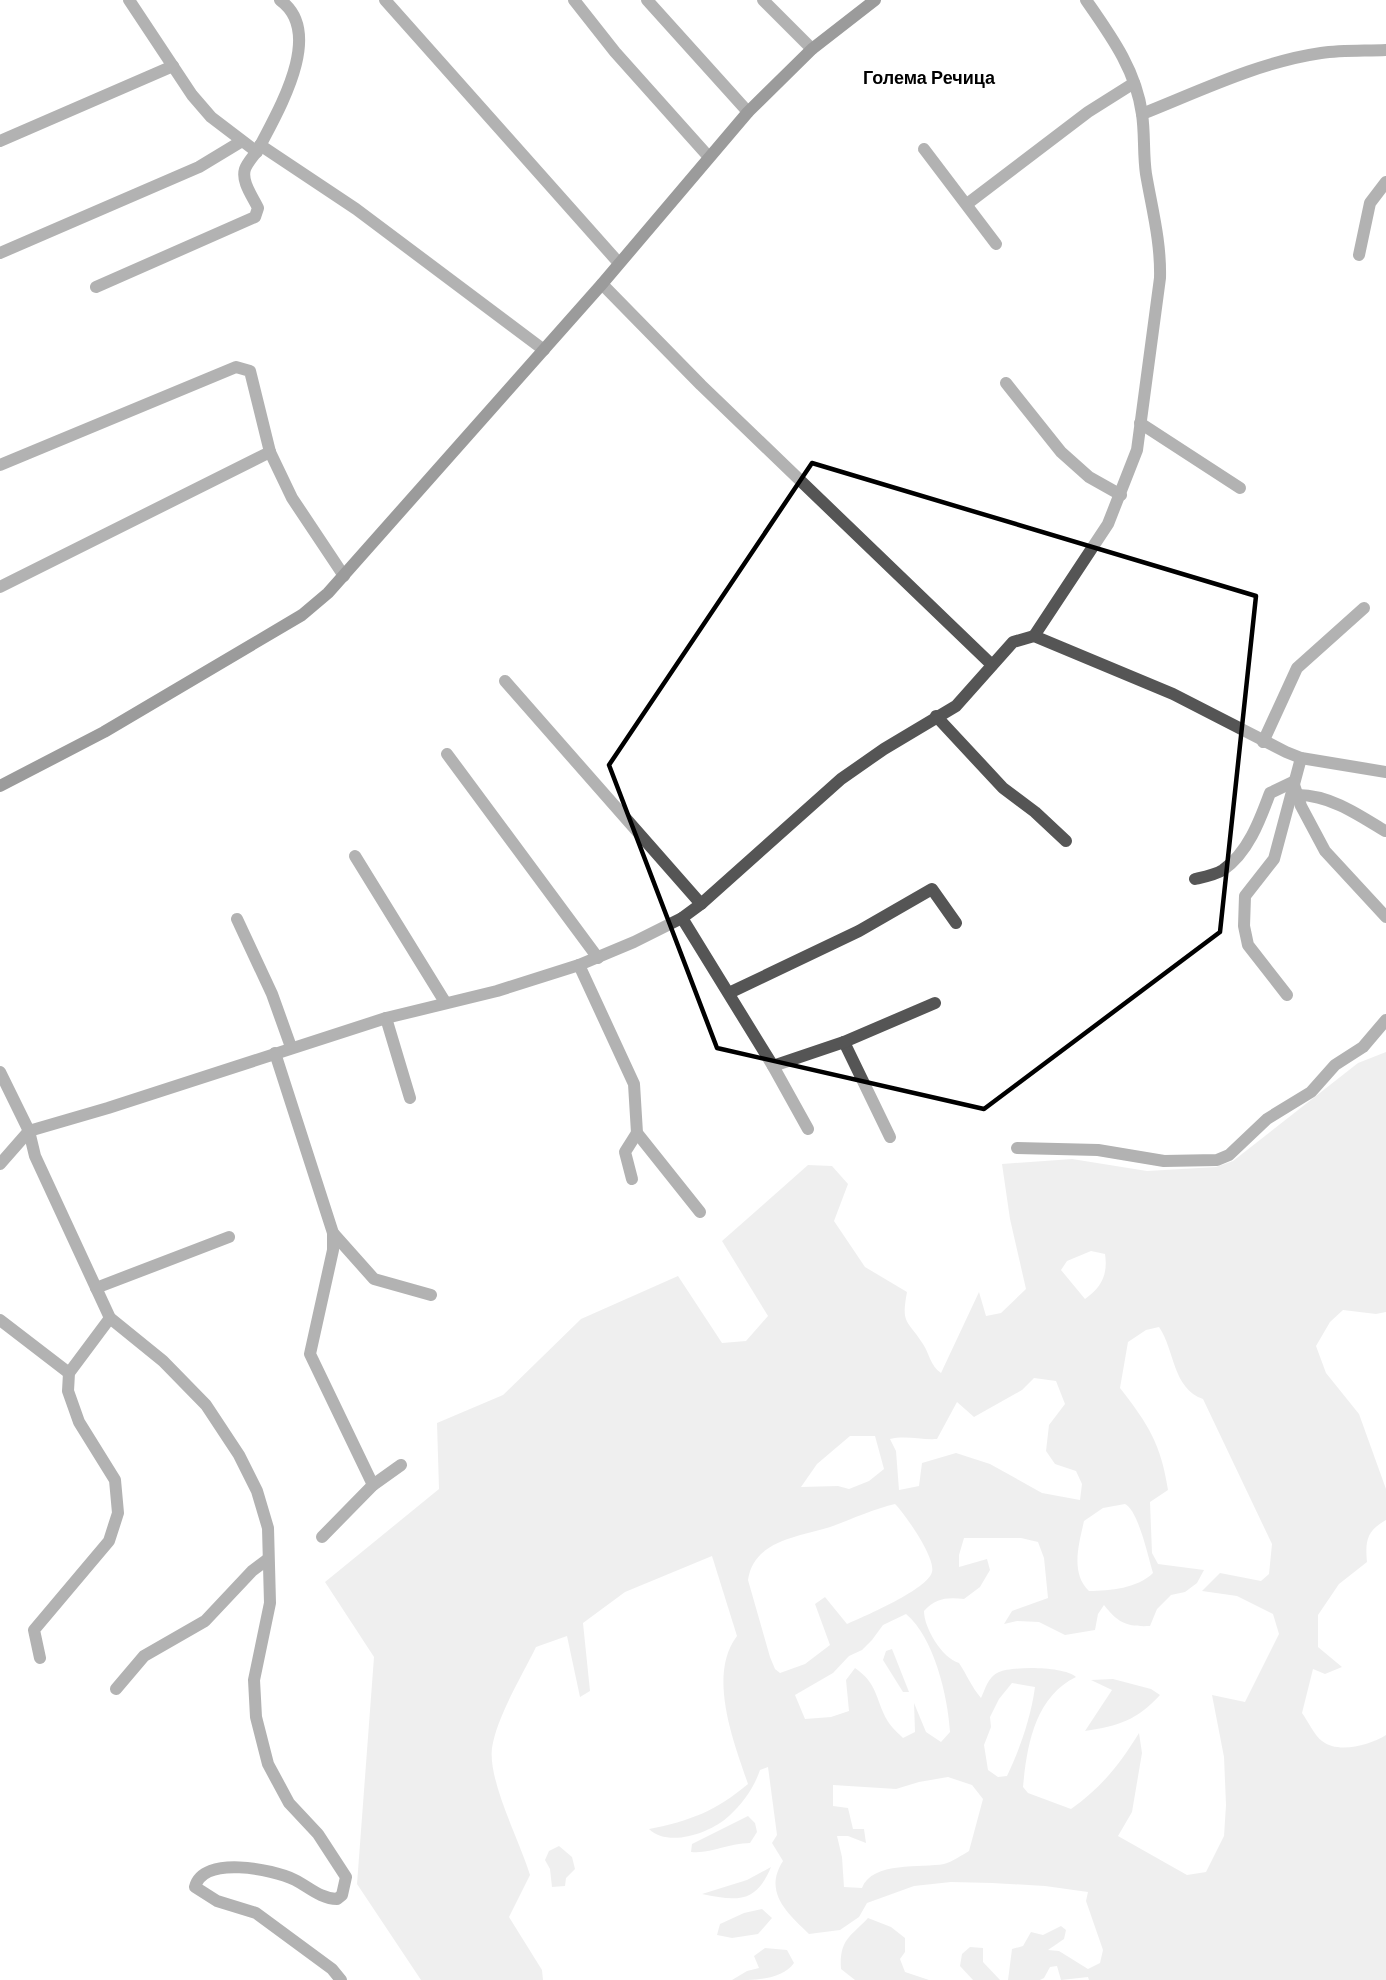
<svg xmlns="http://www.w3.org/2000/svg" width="1386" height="1980" font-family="'DM Sans',sans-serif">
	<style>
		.green { fill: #dcdcdc; fill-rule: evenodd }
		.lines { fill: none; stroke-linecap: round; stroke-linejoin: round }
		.minor { stroke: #555; stroke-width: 12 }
		.secondary { stroke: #222; stroke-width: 12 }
		.marked { fill: none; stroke: #000; stroke-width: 4.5; stroke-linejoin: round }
		.labels { text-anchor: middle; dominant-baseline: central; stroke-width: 4.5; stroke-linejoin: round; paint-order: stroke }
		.quarter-label { font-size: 18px; font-weight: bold; fill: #000; stroke: #fff }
	</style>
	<rect width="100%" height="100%" fill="#fff"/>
	<g class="green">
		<path d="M1386,1052V1312L1376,1314L1343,1310L1330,1322L1316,1346L1326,1373L1359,1414L1386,1489V1520C1367,1531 1365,1540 1367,1562L1339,1584L1318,1615V1647L1342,1667L1325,1674L1313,1669L1302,1713C1308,1721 1314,1735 1322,1741C1338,1754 1370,1745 1386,1735V1980H1089L1088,1977L1061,1980L1057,1966L1050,1967L1044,1978L1040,1980H1008L1012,1949L1023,1946L1031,1932L1043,1935L1061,1926L1066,1930L1064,1939L1048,1950L1059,1951L1088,1969L1100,1963L1103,1950L1086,1901L1088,1892L1045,1886L992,1883L951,1882L914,1886L867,1903L859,1917L840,1930L809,1934C787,1913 763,1892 783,1861L772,1843L777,1835L768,1767L760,1770C754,1788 743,1803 729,1816C711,1833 668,1848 649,1829C690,1821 716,1811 748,1784C734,1743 707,1675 737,1636L712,1556L625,1592L583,1623L590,1691L580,1697L567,1636L536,1647C522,1676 497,1716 492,1748C488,1782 520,1841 530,1875L509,1917L542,1970L543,1980H421L357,1884L374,1657L325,1582L439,1489L437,1423L503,1395L581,1319L678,1276L722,1343L746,1341L768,1316L722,1241L808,1165L832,1166L848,1184L834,1221L865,1267L907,1292C901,1325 907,1319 923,1344C930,1355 930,1365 941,1373L979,1292L986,1316L1001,1313L1026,1289L1010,1219L1002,1164L1072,1159L1147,1171L1216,1167L1233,1161L1358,1063ZM1091,1251L1105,1254C1108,1274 1102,1287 1085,1299L1061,1270L1067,1261ZM1159,1327C1175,1350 1172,1388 1203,1399L1272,1544L1269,1574L1261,1581L1220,1573L1202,1591L1237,1596L1273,1614L1279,1634L1245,1702L1212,1695L1224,1757L1226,1805L1224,1836L1206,1872L1187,1875L1118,1836L1132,1812L1142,1753L1139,1733C1120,1764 1101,1788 1071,1809L1028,1793L1023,1787C1027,1745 1035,1697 1076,1677C1064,1666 1013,1666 999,1672C988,1676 985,1690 981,1698C971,1686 967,1675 959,1663C942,1658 924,1628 924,1611C935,1598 948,1597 964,1599L980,1587L990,1570L987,1559L959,1567V1555L964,1538H1021L1038,1542L1044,1558L1048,1598L1012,1611L1004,1624L1017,1621L1039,1622L1065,1635L1095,1630L1098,1614L1104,1605C1118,1623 1127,1627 1150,1626L1157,1609L1171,1595L1185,1592L1197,1583L1204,1570L1158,1564L1152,1553L1150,1502L1168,1490C1161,1444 1148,1424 1120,1388L1128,1342L1146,1330ZM1034,1378L1056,1381L1065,1404L1049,1425L1046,1451L1055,1464L1076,1471L1082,1484L1080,1500L1042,1493L990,1464L956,1453L922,1463L919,1486L899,1490L896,1451L890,1439C906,1435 920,1440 937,1439L957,1402L974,1417L1022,1390ZM850,1436H875L884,1469L869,1481L849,1489L838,1486L801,1487L817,1464ZM895,1504C905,1514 936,1558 932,1572C928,1589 865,1616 847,1624L825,1597L815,1604L830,1645L805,1664L780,1673L775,1669L770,1657L748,1580C754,1539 801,1537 833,1526C854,1518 874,1509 895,1504ZM1125,1504C1138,1510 1148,1556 1153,1573C1138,1588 1110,1591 1089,1591C1070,1573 1079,1544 1084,1521L1103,1508ZM906,1614C934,1637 948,1697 950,1732L941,1742L926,1732L914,1703L915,1732L903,1738C898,1733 891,1727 887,1720C875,1698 878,1684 855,1668L846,1680L849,1711L831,1717L805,1719L795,1695L833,1673L849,1656L862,1650L872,1640L883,1625ZM1012,1683L1035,1687C1031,1717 1020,1749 1007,1776L998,1777L988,1770L984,1745L991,1727L990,1717L999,1699ZM948,1777L972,1785L983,1799L969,1851C962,1855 952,1862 944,1864C922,1868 872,1861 862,1888L844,1887L842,1857L837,1836H848L866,1843L864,1829H853L848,1808L833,1806V1785L896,1789L919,1782Z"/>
		<polygon points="892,1649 909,1692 903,1692 883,1660 886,1651"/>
		<path d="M1113,1679L1151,1689L1160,1695C1137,1720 1119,1726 1085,1731L1112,1690L1091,1680Z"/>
		<path d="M748,1816L755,1823L757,1832L750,1843C728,1843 712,1854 691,1852L692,1844Z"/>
		<polygon points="559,1846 572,1857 575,1869 566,1878 565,1886 552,1887 550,1869 545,1860 549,1851"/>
		<path d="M771,1867C756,1904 736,1901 702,1894L747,1880Z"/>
		<polygon points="762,1909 772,1918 758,1934 732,1938 717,1935 720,1924 744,1913"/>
		<path d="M868,1918L891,1927L905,1938V1952L900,1959L905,1972L929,1980H855L841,1969C839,1940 850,1937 868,1918Z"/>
		<polygon points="970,1947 983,1948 983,1962 1000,1980 973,1980 960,1966 962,1954"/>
		<path d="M765,1948L787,1950L794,1963C782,1980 755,1980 732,1980L747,1971L759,1968L754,1956Z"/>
	</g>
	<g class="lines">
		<g class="minor">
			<polyline points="129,0 192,95 211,117 257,152"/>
			<polyline points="385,0 618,262"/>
			<polyline points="574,0 615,52 708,156"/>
			<polyline points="647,0 748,112"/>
			<polyline points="763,0 812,49"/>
			<path d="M1142,114C1200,91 1259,62 1321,53C1342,50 1365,51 1386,50"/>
			<polyline points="0,141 173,66"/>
			<polyline points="260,145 356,209 544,350"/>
			<polyline points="924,149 996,244"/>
			<polyline points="967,204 1088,112 1134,83"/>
			<polyline points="0,253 199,167 242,141"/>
			<polyline points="1359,255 1370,203 1386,182"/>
			<polyline points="602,284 701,385 992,665"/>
			<path d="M96,287L255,217L258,208C253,197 241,182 245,169C248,161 256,154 260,146C279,109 325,32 280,0"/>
			<polyline points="1006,383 1061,452 1089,477 1121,495"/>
			<polyline points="1140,423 1240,488"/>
			<polyline points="0,465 236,367 250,371 270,452 292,498 344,576"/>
			<polyline points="0,587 270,452"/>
			<path d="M1034,636L1108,524L1137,450L1160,278C1161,242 1152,209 1146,174C1143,154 1145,134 1142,114C1136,70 1111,36 1086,0"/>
			<polyline points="505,681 701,904"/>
			<polyline points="936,716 1003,788 1035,812 1066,841"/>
			<polyline points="1263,742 1297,668 1364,608"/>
			<polyline points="447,754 598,958"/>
			<path d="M1298,795C1330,795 1359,815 1385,831"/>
			<polyline points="355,856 445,1002"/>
			<path d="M1195,879C1204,877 1215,875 1223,870C1248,853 1260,820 1270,793L1293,782L1301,806L1325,851L1386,917"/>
			<polyline points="682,918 773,1066 808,1129"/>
			<polyline points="237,919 272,994 291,1047"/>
			<polyline points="579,965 634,1084 637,1133 700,1212"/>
			<polyline points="729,993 859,931 932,889 956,923"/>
			<polyline points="1287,995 1248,945 1244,926 1245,896 1274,859 1301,758"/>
			<polyline points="386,1018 410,1098"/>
			<polyline points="844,1042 890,1137"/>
			<polyline points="275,1053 333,1233 333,1250 310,1354 373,1485"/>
			<polyline points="773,1066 844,1042 935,1003"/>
			<path d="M0,1072L29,1131L35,1156L110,1318L163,1361L206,1405L239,1455L257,1491L268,1528L270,1603L254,1680L256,1717L268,1764L289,1803L318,1834L346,1877L342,1895L337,1899C321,1899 309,1887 295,1880C272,1869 203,1855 195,1887L217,1901L256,1913L332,1969L341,1980"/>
			<polyline points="1017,1148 1098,1150 1164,1161 1217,1160 1229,1155 1267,1119 1311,1092 1335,1065 1363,1047 1386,1020"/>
			<polyline points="0,1164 29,1131 108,1108 386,1018 497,991 579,965 634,942 682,918 701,904 841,779 884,749 956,706 1013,642 1034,636 1173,694 1286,752 1301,758 1386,772"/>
			<polyline points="632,1179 625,1152 637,1133"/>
			<polyline points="333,1233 374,1279 431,1295"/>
			<polyline points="96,1288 229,1237"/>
			<polyline points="0,1320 69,1373"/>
			<polyline points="322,1537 373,1485 401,1465"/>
			<polyline points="40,1658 34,1630 109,1541 118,1513 115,1480 79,1422 68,1391 69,1373 110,1318"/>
			<polyline points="116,1689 144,1656 205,1621 252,1571 268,1559"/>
		</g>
		<polyline class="secondary" points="0,786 104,732 302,615 328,593 602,284 748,112 812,49 875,0"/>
	</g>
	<path d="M0 0H1386V1980H0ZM812,463L1256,596L1220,932L984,1109L717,1048L609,765Z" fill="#fff" fill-opacity=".55" fill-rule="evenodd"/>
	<path class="marked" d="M812,463L1256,596L1220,932L984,1109L717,1048L609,765Z"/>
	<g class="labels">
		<g class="quarter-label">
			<text x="929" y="78">Голема Речица</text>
		</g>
	</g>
</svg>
